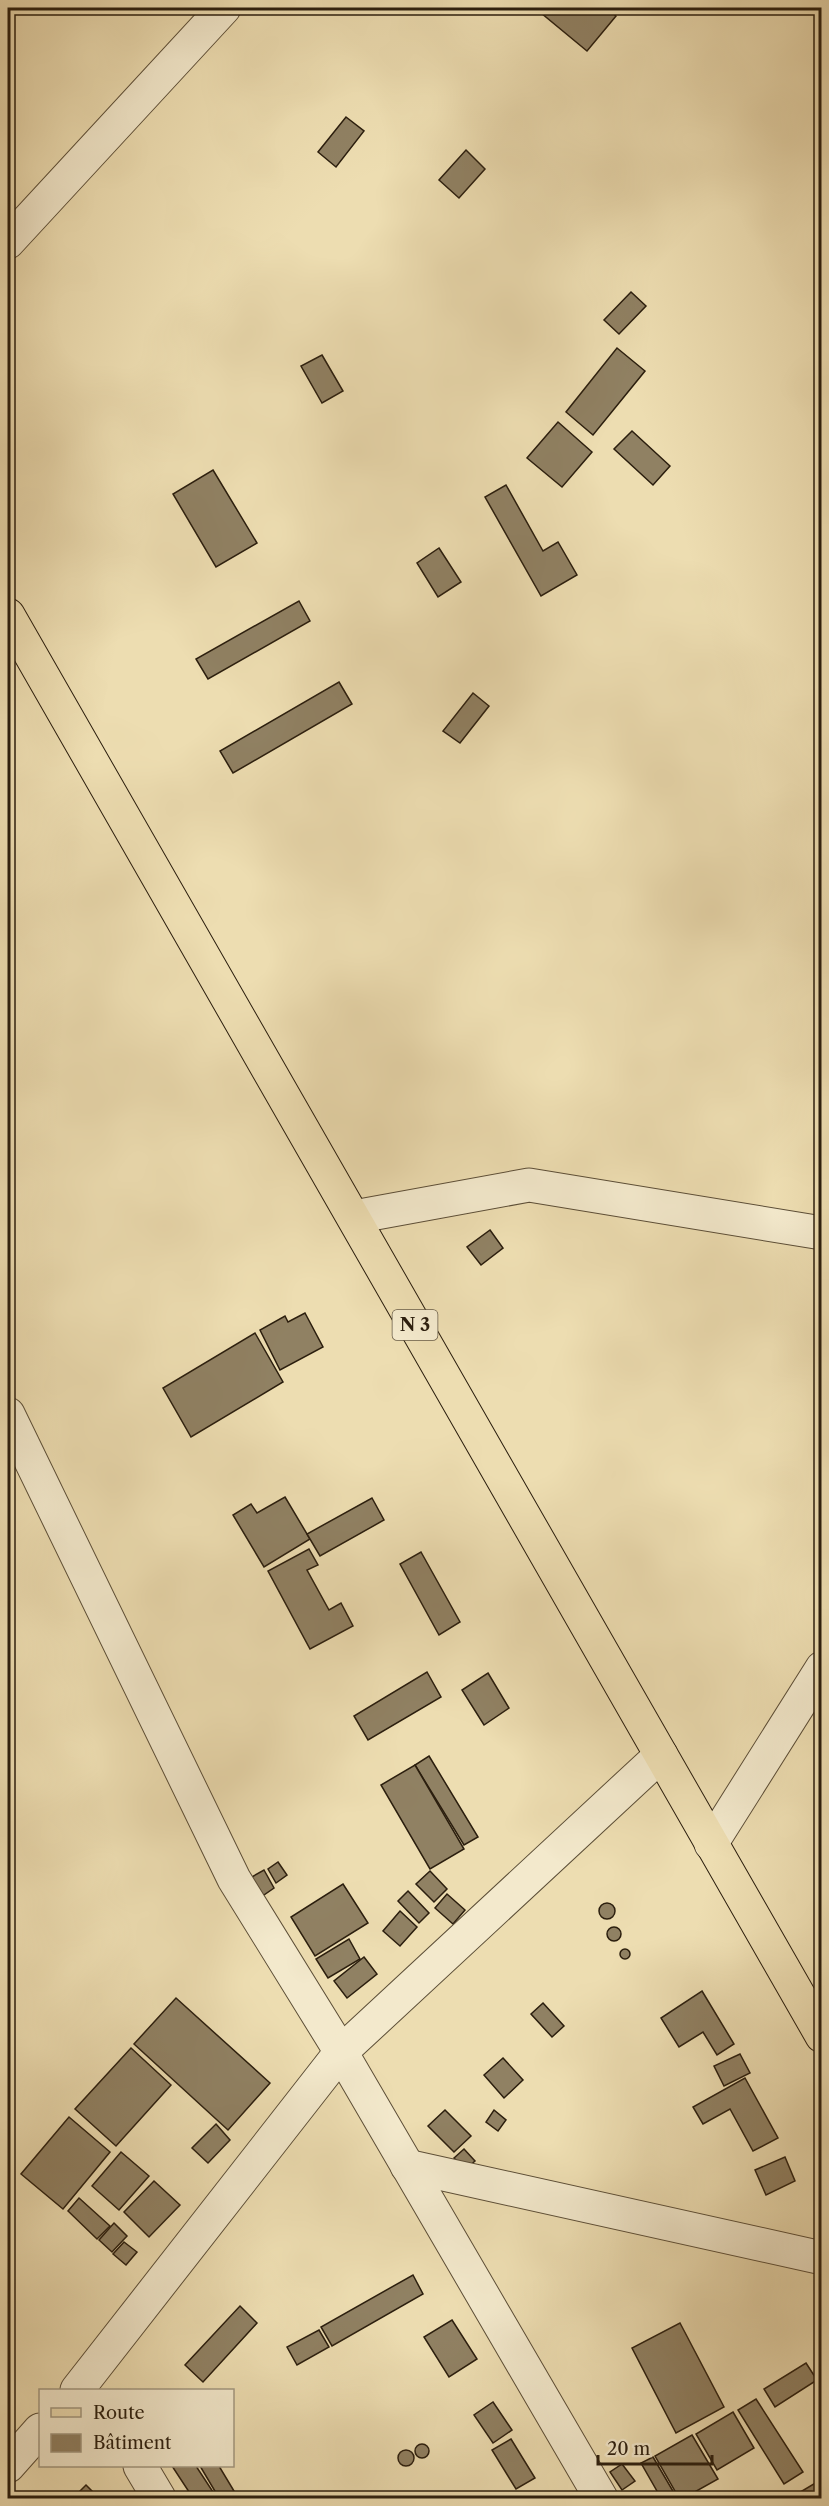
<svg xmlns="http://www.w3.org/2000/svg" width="829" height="2506" font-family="'Libre Caslon Text',serif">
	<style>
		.building { fill: #908163; stroke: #2b1e0e; stroke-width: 1.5 }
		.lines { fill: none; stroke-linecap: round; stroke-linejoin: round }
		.street-casing { stroke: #5c4e37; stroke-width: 35 }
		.primary-casing { stroke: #2b1e0e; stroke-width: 35 }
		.street { stroke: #f3e9cc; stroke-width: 33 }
		.primary { stroke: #edddb1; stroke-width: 33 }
		.labels { text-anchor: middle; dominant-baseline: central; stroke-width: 4.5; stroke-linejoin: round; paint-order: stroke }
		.shield { fill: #f3e9cc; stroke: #675b47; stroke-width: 1.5 }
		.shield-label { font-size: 18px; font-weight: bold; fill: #2b1e0e }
	</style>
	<rect width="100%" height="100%" fill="#edddb1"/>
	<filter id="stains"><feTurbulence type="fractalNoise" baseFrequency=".00333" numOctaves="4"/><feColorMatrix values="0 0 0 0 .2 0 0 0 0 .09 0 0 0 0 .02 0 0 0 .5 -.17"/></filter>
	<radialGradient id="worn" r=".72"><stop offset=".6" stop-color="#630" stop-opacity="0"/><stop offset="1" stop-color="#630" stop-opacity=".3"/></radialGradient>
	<g class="building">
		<polygon points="535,8 607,8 616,16 587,51"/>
		<polygon points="346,117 364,131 336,167 318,152"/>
		<polygon points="466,150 485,169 459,198 439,180"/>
		<polygon points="631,292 646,306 619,334 604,320"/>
		<polygon points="617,348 645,371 593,435 566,412"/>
		<polygon points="322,355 343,391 322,403 301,366"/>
		<polygon points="558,422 592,452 562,487 527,458"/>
		<polygon points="632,431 670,466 653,485 614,449"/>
		<polygon points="213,470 257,543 216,567 173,494"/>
		<polygon points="506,485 543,551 558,542 577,575 541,596 485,497"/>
		<polygon points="439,548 461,582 438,597 417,563"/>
		<polygon points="299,601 310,621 208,679 196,659"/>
		<polygon points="339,682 352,704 233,773 220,751"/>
		<polygon points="473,693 489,706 460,743 443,731"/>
		<polygon points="490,1230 503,1248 481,1265 467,1247"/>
		<polygon points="305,1313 323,1347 280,1370 260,1330 285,1316 288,1322"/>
		<polygon points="255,1333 283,1382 191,1437 163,1388"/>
		<polygon points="285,1497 310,1539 264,1567 233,1515 251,1504 257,1513"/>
		<polygon points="372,1498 384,1520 320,1556 307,1534"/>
		<polygon points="309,1549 318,1565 307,1570 329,1610 341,1603 353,1626 310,1649 268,1571"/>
		<polygon points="421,1552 460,1622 439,1635 400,1564"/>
		<polygon points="427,1672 441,1697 368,1740 354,1716"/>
		<polygon points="488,1673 509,1708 484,1725 462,1690"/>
		<polygon points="429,1756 478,1837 464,1845 415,1765"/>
		<polygon points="415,1765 464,1849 430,1869 381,1785"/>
		<polygon points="278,1862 287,1875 276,1883 268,1869"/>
		<polygon points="264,1870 274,1888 261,1897 250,1878"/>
		<polygon points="430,1871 447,1889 434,1902 416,1884"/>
		<polygon points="343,1884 368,1923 315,1956 291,1917"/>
		<polygon points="408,1891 429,1913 419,1923 398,1901"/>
		<polygon points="447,1894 465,1910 453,1924 435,1908"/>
		<circle cx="607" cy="1911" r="8"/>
		<polygon points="400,1911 417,1927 400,1946 383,1931"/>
		<circle cx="614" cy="1934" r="7"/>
		<polygon points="349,1939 360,1959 328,1978 316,1959"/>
		<circle cx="625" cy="1954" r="5"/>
		<polygon points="364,1957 377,1974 347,1998 334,1981"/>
		<polygon points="702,1991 734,2044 717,2055 703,2032 679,2047 661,2018"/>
		<polygon points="176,1998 270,2083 228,2130 134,2044"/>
		<polygon points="543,2003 564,2026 552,2037 531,2014"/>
		<polygon points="131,2048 171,2085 116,2146 75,2109"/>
		<polygon points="740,2054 750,2073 724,2086 714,2066"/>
		<polygon points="503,2058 523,2080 504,2098 484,2075"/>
		<polygon points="745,2078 778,2138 753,2151 730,2109 703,2124 693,2107"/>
		<polygon points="445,2110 471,2136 454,2152 428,2126"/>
		<polygon points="494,2110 506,2120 498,2131 486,2122"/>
		<polygon points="69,2117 110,2152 63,2209 21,2174"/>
		<polygon points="216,2124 230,2140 208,2163 192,2148"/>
		<polygon points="464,2149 475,2161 465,2170 454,2158"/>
		<polygon points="121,2152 149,2176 119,2210 92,2186"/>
		<polygon points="785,2157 795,2181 766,2195 755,2170"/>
		<polygon points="154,2181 180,2205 149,2237 124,2212"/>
		<polygon points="79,2198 110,2226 97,2239 68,2211"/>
		<polygon points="114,2223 127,2236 112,2252 99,2240"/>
		<polygon points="124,2242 137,2252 126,2265 113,2254"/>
		<polygon points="413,2275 423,2294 332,2346 321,2327"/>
		<polygon points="240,2306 257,2323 203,2382 185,2365"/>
		<polygon points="452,2320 477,2359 449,2377 424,2337"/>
		<polygon points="680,2323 724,2407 676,2433 632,2348"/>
		<polygon points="319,2330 329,2347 297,2365 287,2347"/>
		<polygon points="806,2363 817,2380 775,2407 764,2389"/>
		<polygon points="756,2399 803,2472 784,2484 738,2410"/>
		<polygon points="493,2402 512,2430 493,2443 474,2415"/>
		<polygon points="733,2412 754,2448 717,2470 696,2434"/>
		<polygon points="692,2435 718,2479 684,2498 679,2498 655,2456"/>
		<polygon points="511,2439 535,2478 516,2489 492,2450"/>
		<circle cx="422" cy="2451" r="7"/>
		<circle cx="406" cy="2458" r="8"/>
		<polygon points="653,2457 677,2498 661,2498 641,2463"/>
		<polygon points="622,2464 635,2481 622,2490 610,2472"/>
		<polygon points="172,2466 196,2466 217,2498 193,2498"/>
		<polygon points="200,2466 219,2466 234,2491 219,2498"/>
		<polygon points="822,2479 822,2498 800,2498 797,2494"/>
		<polygon points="86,2485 99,2498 73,2498"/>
	</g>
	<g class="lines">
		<defs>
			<g id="street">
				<polyline points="8,242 224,8"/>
				<polyline points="354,1217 529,1185 822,1233"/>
				<polyline points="8,1414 234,1879 341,2052 601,2498"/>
				<polyline points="711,1844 822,1668"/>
				<polyline points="407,2166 822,2258"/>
				<polyline points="77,2390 341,2052 661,1755"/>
				<polyline points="8,2466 40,2430"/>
				<polyline points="140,2466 159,2498"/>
			</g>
			<polyline id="primary" points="8,615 822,2036"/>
		</defs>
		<use href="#street" class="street-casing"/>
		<use href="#primary" class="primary-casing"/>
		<use href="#street" class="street"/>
		<use href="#primary" class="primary"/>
	</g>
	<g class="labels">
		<rect class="shield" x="392.5" y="1310" width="45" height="30" rx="4.5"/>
		<g class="shield-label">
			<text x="415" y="1325">N 3</text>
		</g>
	</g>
	<rect width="829" height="2506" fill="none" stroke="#edddb1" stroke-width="30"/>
	<rect x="9" y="9" width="811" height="2488" fill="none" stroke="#2b1e0e" stroke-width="3"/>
	<rect x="15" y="15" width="799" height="2476" fill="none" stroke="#2b1e0e" stroke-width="1.5"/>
	<rect x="39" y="2389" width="195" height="78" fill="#f3e9cc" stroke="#a39880" stroke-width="1.5"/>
	<rect x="51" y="2408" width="30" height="9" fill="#edddb1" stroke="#a39880" stroke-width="1.5"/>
	<text x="93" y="2419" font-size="18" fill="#2b1e0e">Route</text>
	<rect x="51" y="2434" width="30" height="18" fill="#908163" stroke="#a39880" stroke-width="1.5"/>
	<text x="93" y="2449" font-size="18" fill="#2b1e0e">Bâtiment</text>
	<path d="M598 2455v9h114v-9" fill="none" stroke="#2b1e0e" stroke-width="3"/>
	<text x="607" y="2455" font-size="18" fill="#2b1e0e" stroke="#f3e9cc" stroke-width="4.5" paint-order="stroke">20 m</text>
	<rect width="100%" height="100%" filter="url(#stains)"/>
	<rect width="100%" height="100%" fill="url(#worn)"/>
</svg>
